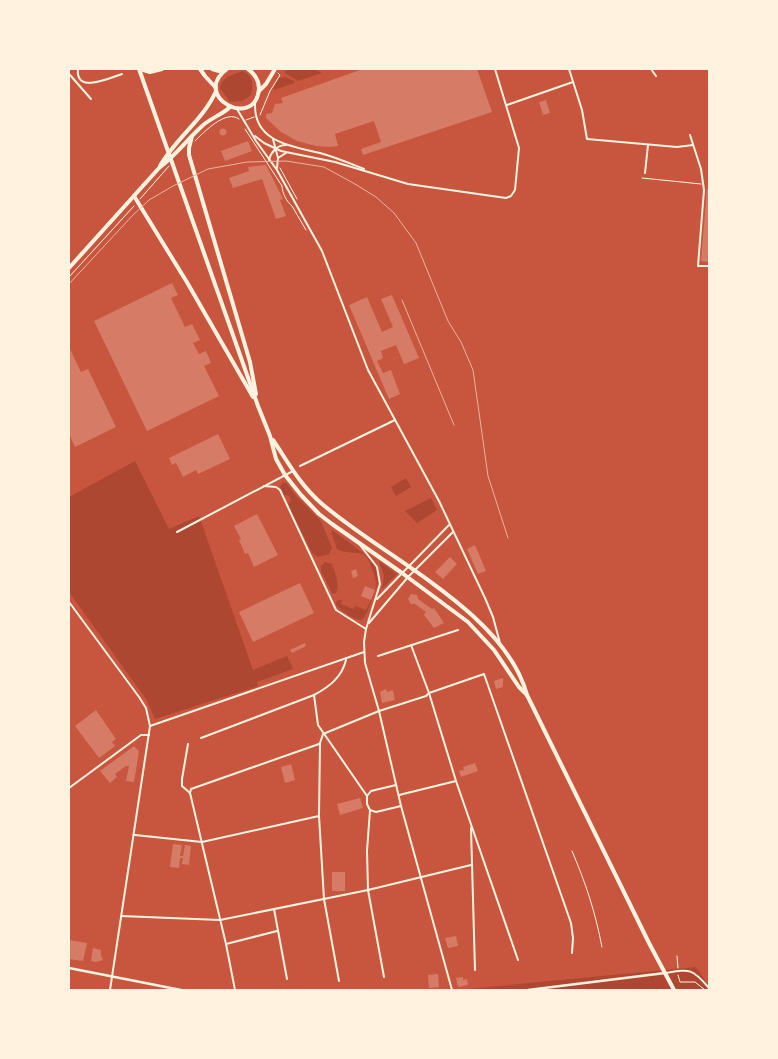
<svg xmlns="http://www.w3.org/2000/svg" width="778" height="1059" font-family="Karla,sans-serif">
	<style>
		.green { fill: #ae4732 }
		.building { fill: #d67c66 }
		.lines { fill: none; stroke-linecap: round; stroke-linejoin: round }
		.path { stroke: #fff3e0; stroke-width: 1 }
		.service { stroke: #fff3e0; stroke-width: 1 }
		.minor { stroke: #fff3e0; stroke-width: 2 }
		.tertiary { stroke: #fff3e0; stroke-width: 2.5 }
		.primary { stroke: #fff3e0; stroke-width: 4 }
		.rail { stroke: #e9b49f; stroke-width: 1 }
	</style>
	<rect width="100%" height="100%" fill="#c8553d"/>
	<g class="green">
		<polygon points="289,69 315,69 322,73 298,81 285,73 285,71"/>
		<path d="M243,71C254,76 253,85 251,95L242,101L230,102L220,88C223,76 232,75 243,71Z"/>
		<polygon points="285,77 294,81 295,83 273,90 279,78"/>
		<polygon points="135,461 169,529 199,516 253,670 287,656 293,669 257,682 258,686 155,719 146,699 69,592 69,497"/>
		<polygon points="406,478 411,487 396,496 391,487"/>
		<polygon points="283,482 287,484 298,498 321,521 332,548 329,554 318,557 312,553 288,504 291,500 289,496 284,495 280,487"/>
		<polygon points="431,498 437,510 417,523 405,511"/>
		<path d="M332,530C340,535 347,541 355,547C377,563 384,573 372,600C369,607 367,616 361,620C352,619 343,612 336,605V602L339,600H342L341,604L353,609L356,606L366,610C375,593 380,587 372,569C370,564 369,558 364,555C356,551 346,554 337,549L331,532Z"/>
		<polygon points="379,561 397,574 382,589 384,576"/>
		<path d="M325,562L332,564C335,573 341,586 335,594L332,593L321,571V566Z"/>
		<polygon points="696,967 709,986 709,990 457,990"/>
	</g>
	<g class="building">
		<polygon points="363,69 477,69 492,112 363,155 361,149 381,142 374,121 335,134 338,146 330,147 316,146 297,141 281,132 266,118 266,114 272,113 275,104 283,103 281,98"/>
		<polygon points="546,100 550,113 543,115 539,102"/>
		<circle cx="223" cy="132" r="3.5"/>
		<polygon points="248,141 252,151 225,161 221,151"/>
		<polygon points="266,165 283,199 280,200 286,216 276,219 262,179 233,188 229,178 249,171 248,167"/>
		<polygon points="707,189 709,189 709,262 701,261"/>
		<polygon points="172,283 178,295 171,298 185,327 192,324 200,340 193,343 199,354 206,351 211,363 204,366 219,396 147,431 94,321"/>
		<polygon points="392,295 419,358 404,364 396,345 381,351 383,358 377,361 383,373 391,370 400,394 389,399 349,305 367,297 382,332 393,327 381,299"/>
		<polygon points="69,347 81,372 88,369 116,427 75,447 69,434"/>
		<polygon points="218,434 230,459 198,474 196,470 183,477 176,463 172,465 169,458"/>
		<polygon points="257,514 278,555 254,567 248,553 245,554 239,540 241,539 234,526"/>
		<polygon points="475,545 486,571 478,574 467,549"/>
		<polygon points="450,557 457,564 443,579 435,572"/>
		<polygon points="356,569 358,576 353,578 351,571"/>
		<polygon points="300,583 314,613 253,642 239,612"/>
		<polygon points="365,586 375,590 371,600 361,596"/>
		<polygon points="411,594 417,595 418,599 432,609 434,608 444,623 434,628 424,615 426,612 415,604 411,604 408,599"/>
		<polygon points="305,643 306,646 292,653 290,650"/>
		<polygon points="503,678 503,687 496,689 494,681"/>
		<polygon points="386,689 387,692 393,690 395,700 382,703 380,692"/>
		<polygon points="96,710 116,739 112,742 115,746 99,758 75,726"/>
		<polygon points="134,746 139,751 134,782 126,781 129,766 126,766 115,774 117,777 110,783 100,771"/>
		<polygon points="475,763 478,771 461,777 459,771 464,770 463,767"/>
		<polygon points="291,764 295,780 285,783 281,767"/>
		<polygon points="360,798 363,808 340,815 337,804"/>
		<polygon points="173,844 182,845 180,856 183,856 185,845 191,846 189,865 182,864 183,858 180,858 179,868 170,867"/>
		<rect x="332" y="872" width="13" height="19"/>
		<polygon points="456,936 458,946 448,948 445,938"/>
		<polygon points="69,940 87,943 83,961 69,959"/>
		<polygon points="93,948 101,950 101,956 103,960 96,962 91,961"/>
		<polygon points="438,974 439,987 429,988 428,975"/>
		<polygon points="463,977 463,980 467,979 468,985 458,987 456,978"/>
	</g>
	<g class="lines">
		<g class="path">
			<polyline points="260,115 270,91 280,75 278,73"/>
			<polyline points="246,120 254,117"/>
			<path d="M245,129L282,186C282,193 287,202 292,206L306,230"/>
			<path d="M195,141C204,132 226,109 239,119"/>
			<polyline points="280,168 297,199"/>
			<polyline points="642,178 701,184"/>
			<polyline points="140,199 169,166"/>
			<polyline points="69,277 134,206"/>
			<polyline points="677,956 678,968"/>
			<polyline points="678,975 680,982 695,982 705,990"/>
		</g>
		<path class="service" d="M572,851C586,884 595,911 602,947"/>
		<g class="minor">
			<path d="M78,69C75,94 110,78 122,74"/>
			<polyline points="569,69 582,110 587,139 677,147 693,145"/>
			<polyline points="651,69 656,76"/>
			<polyline points="70,75 91,99"/>
			<path d="M255,104C254,142 291,146 320,153C335,157 349,163 364,169"/>
			<polyline points="507,105 573,82"/>
			<polyline points="237,109 256,141 277,170 322,251 368,370 439,501 485,598 493,617 500,643"/>
			<polyline points="690,135 701,169 704,190 698,266 709,266"/>
			<polyline points="255,136 264,143 281,151 335,162 408,184 506,198 511,196 515,190 519,148 495,69"/>
			<polyline points="273,139 278,158 277,168"/>
			<polyline points="278,158 286,153"/>
			<path d="M269,160C271,152 277,145 286,145"/>
			<polyline points="645,173 648,145"/>
			<polyline points="300,466 395,420"/>
			<polyline points="264,486 276,487 280,490 336,610 366,629"/>
			<polyline points="177,532 293,471"/>
			<polyline points="360,545 377,567 380,584 366,629 364,642 365,663 379,711 401,806 452,990"/>
			<polyline points="377,599 449,525"/>
			<polyline points="69,602 139,697 146,708 150,726 110,990"/>
			<polyline points="369,623 408,577 453,532"/>
			<polyline points="411,645 429,693 456,781 518,960"/>
			<polyline points="378,656 458,630"/>
			<path d="M346,660C342,677 329,687 314,695L318,725L367,796"/>
			<polyline points="150,726 364,652"/>
			<polyline points="201,738 314,695"/>
			<polyline points="188,744 182,779 182,786 190,793"/>
			<polyline points="396,785 371,791 367,796 367,804 370,810 376,812 401,806"/>
			<polyline points="69,788 141,735 149,735"/>
			<polyline points="399,795 456,781"/>
			<polyline points="370,810 367,851 368,890 384,977"/>
			<polyline points="471,828 475,970"/>
			<polyline points="135,835 202,842 319,816"/>
			<polyline points="274,909 287,979"/>
			<polyline points="121,916 220,920 368,890 471,865"/>
			<polyline points="226,944 277,931"/>
			<path d="M665,973C690,969 692,968 709,988"/>
			<polyline points="339,981 324,899 319,816 320,743 323,734 379,711 426,696 429,693 484,674 571,923 573,938 572,953"/>
			<polyline points="235,990 226,944 190,793 191,789 319,744"/>
		</g>
		<g class="tertiary">
			<polyline points="69,968 181,990"/>
			<polyline points="528,990 665,973"/>
		</g>
		<g class="primary">
			<polyline points="139,69 258,406 270,436 276,459 285,475 301,495 319,514 332,524 402,573 468,622 494,650 519,687 527,695"/>
			<polyline points="140,69 150,72 162,69"/>
			<polyline points="200,69 205,76 216,88"/>
			<polyline points="212,69 219,71 223,70"/>
			<path d="M227,69C190,96 255,131 259,89C259,80 255,74 248,69"/>
			<polyline points="259,91 266,84 275,69"/>
			<polyline points="192,136 189,148 189,155 250,362 256,394"/>
			<path d="M160,166C176,138 204,119 216,91"/>
			<polyline points="134,196 188,284 253,397"/>
			<path d="M69,268L159,168C175,156 187,140 201,127C210,118 222,115 230,107"/>
			<path d="M273,440C288,462 300,485 321,503C383,557 505,612 527,695L649,943L674,990"/>
		</g>
		<g class="rail">
			<polyline points="69,284 132,216 149,200 173,186 208,169 247,162 286,161 324,167 355,184 376,197 394,213 416,243 448,321 461,342 473,370 488,476 508,538"/>
			<polyline points="402,300 454,425"/>
		</g>
	</g>
	<rect width="778" height="1059" fill="none" stroke="#fff3e0" stroke-width="140"/>
</svg>
